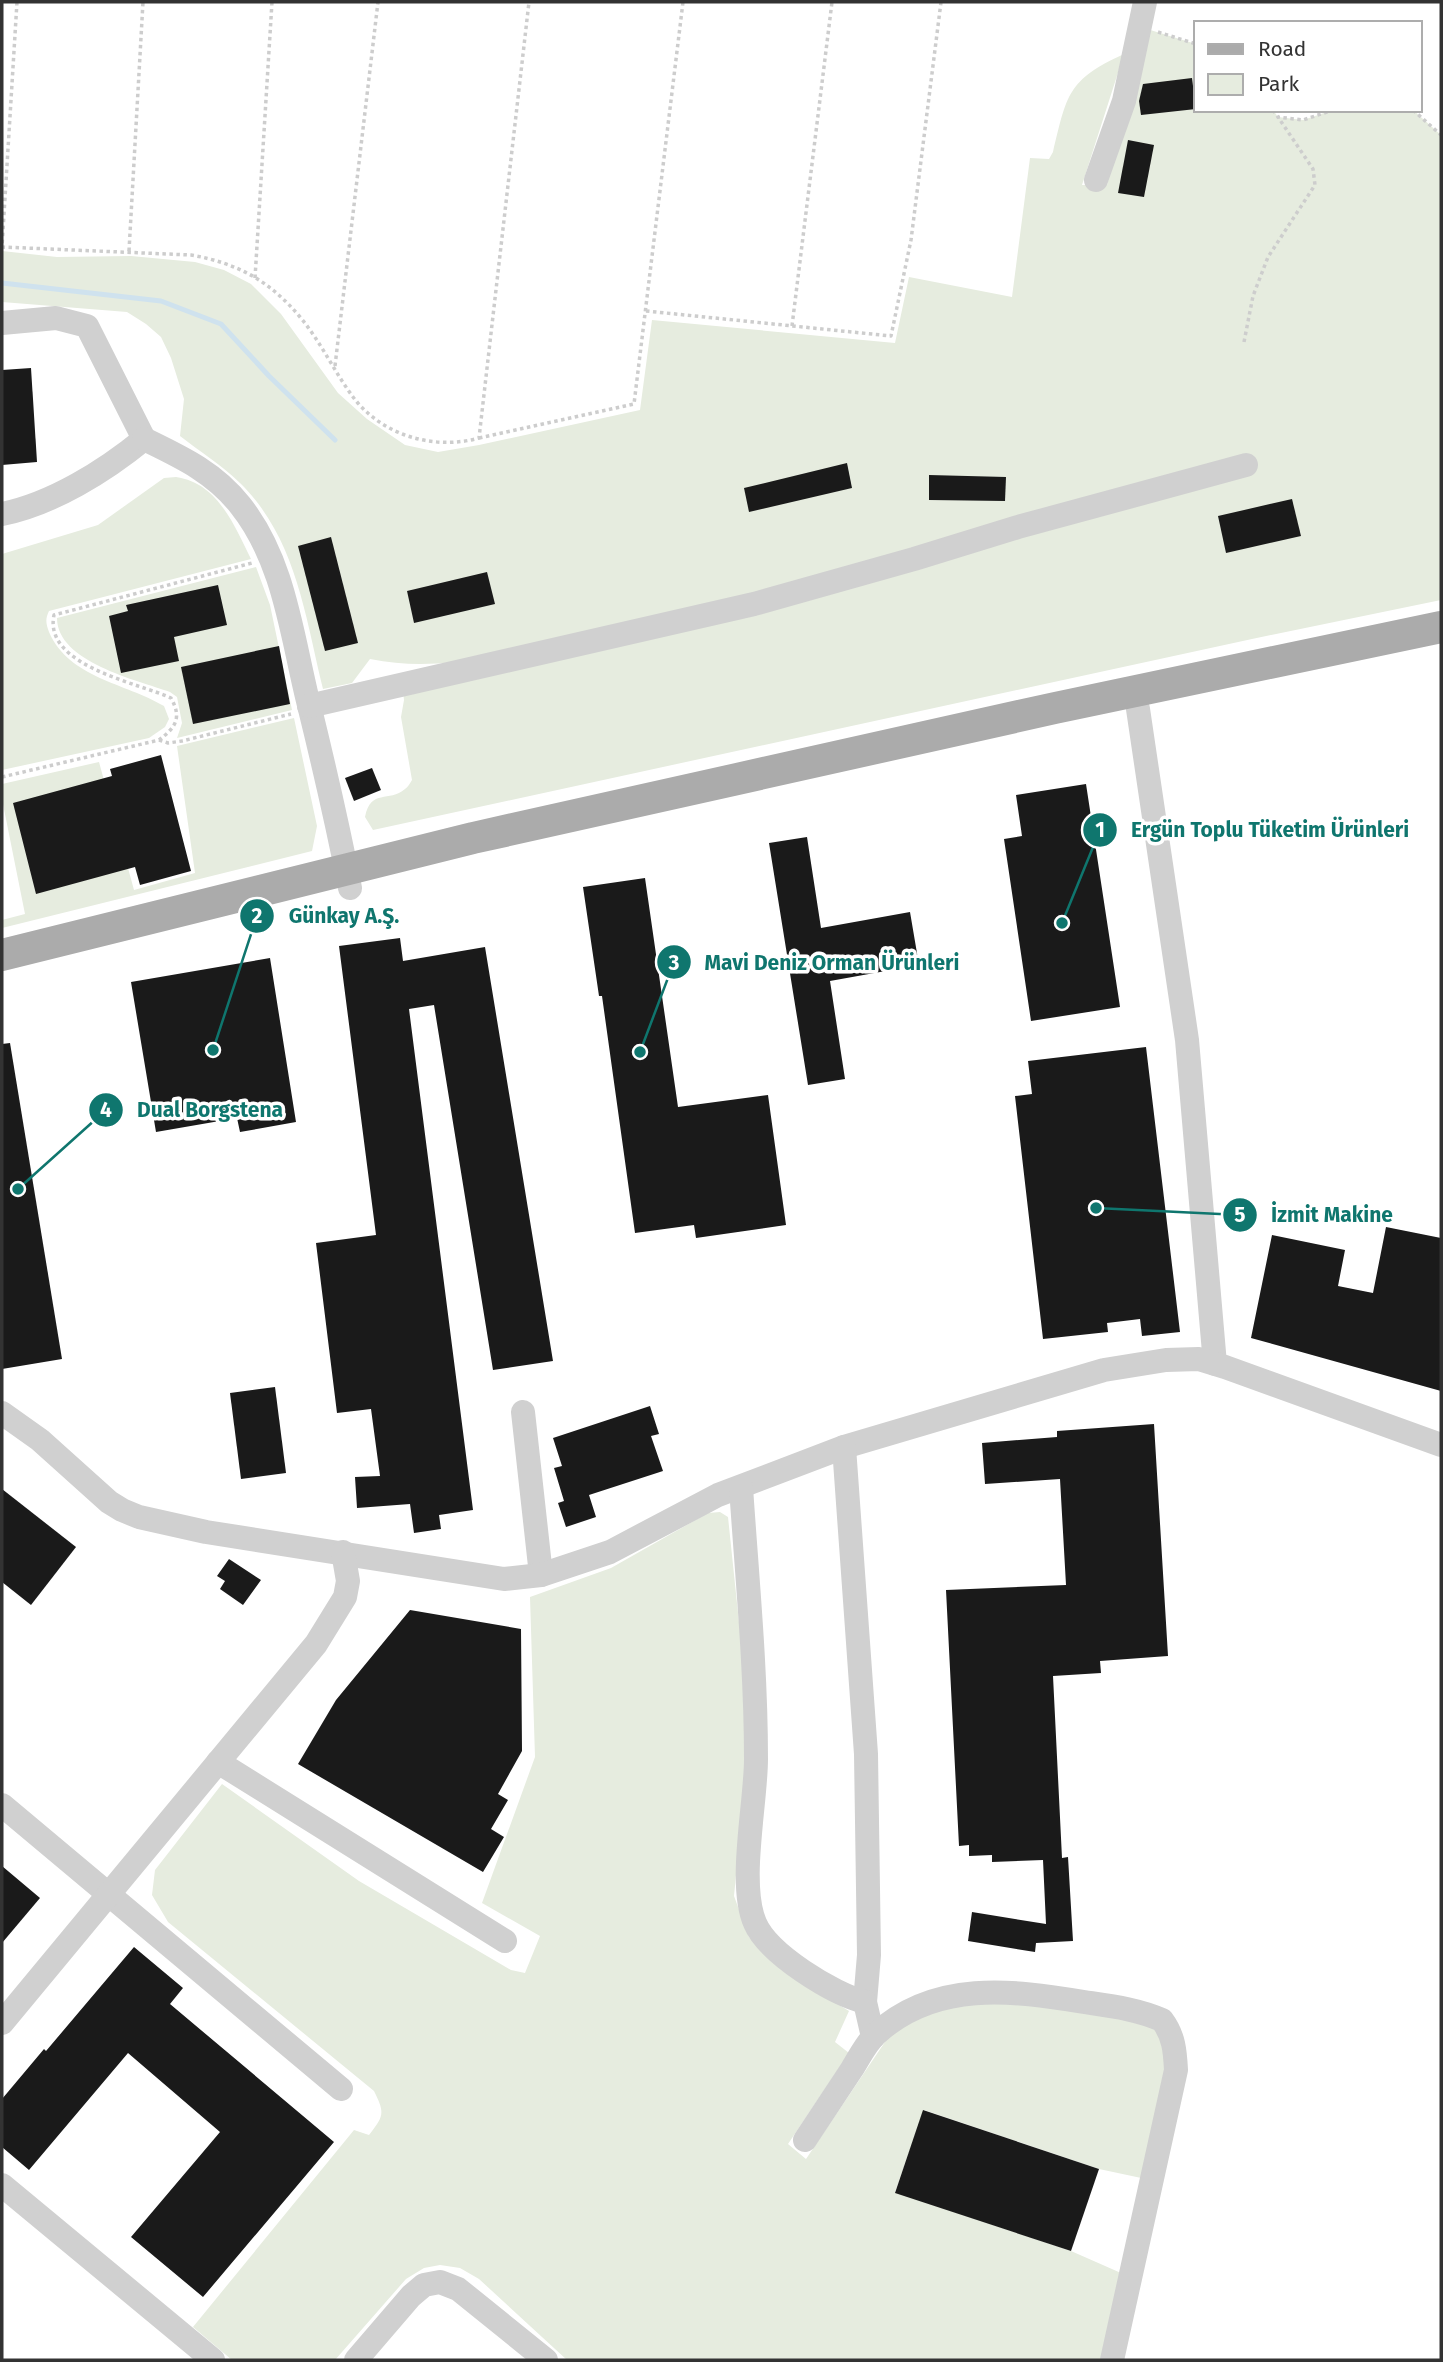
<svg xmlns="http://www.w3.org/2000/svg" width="1443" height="2362" font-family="'Fira Sans',sans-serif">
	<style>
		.green { fill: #e6ecdf }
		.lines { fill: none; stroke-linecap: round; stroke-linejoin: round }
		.stream { stroke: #cfe2ee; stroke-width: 5 }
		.building { fill: #1a1a1a }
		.path { stroke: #cdcdcd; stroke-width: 3.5; stroke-dasharray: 3.5 3.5; stroke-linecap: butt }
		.minor { stroke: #d0d0d0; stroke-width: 24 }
		.major { stroke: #ababab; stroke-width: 32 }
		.leader { fill: none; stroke: #0f766e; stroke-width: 2.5 }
		.callout-dot { fill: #0f766e; stroke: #fff; stroke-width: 2.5 }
		.mark-label { font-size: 21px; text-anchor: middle; font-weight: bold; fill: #fff }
		.callout-label { font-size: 21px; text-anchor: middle; font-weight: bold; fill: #0f766e; stroke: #fff; stroke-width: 7; stroke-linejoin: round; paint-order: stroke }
	</style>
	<rect width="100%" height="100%" fill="#fff"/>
	<g class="green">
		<path d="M1147,29L1196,44V110H1273L1278,117L1303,120L1333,110H1413L1441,135V600L1252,639L373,830L365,817C371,788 389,803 405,789C408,787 410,783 412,780L401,717L404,700L403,691L907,557L456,662C426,665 400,665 370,659L352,683L323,689C305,615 296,538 240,483C222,465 199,451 180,436L184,399L171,358L161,337L146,324L127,312L2,302V251L57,257L131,256L195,262L224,270L251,284L281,314L338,393L367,419L405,445L438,452L479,445L640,410L652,320L895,343L909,277L1012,297L1030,158L1049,159L1053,152C1067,95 1067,80 1124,54L1082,185H1107Z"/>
		<path d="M176,477C218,483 234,525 251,559L49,611C45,619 46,624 49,632C69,678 125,683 164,706L169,719L165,727L149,738L2,770V554L98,525L164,478Z"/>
		<path d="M256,567L270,605L292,710L177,738L182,723L177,697L170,692C137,680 57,662 57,618Z"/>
		<polygon points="294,718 317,826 312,851 2,928 2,920 25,914 2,799 2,784 99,762 134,890 195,873 177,746"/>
		<path d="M720,1512L728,1517L750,1728L734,1896L749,1937L808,1986L849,2011L835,2042L849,2053L788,2144L806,2159L889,2036L921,2015L964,2001L1022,1998L1149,2019L1172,2051L1146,2179L1099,2169L924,2110L895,2192L1071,2251L1121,2273L1101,2360H567L479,2279L460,2268L440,2265L424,2268L406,2279L335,2360H232L193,2327L354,2130L369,2135C384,2116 385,2113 374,2091L168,1922L152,1895L155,1870L222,1784L359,1881L511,1970L525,1973L540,1936L482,1903L535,1757L530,1597L611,1568L708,1513Z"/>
	</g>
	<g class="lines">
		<polyline class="stream" points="2,283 161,301 221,324 269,376 335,440"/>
	</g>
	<g class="building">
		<polygon points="1192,78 1196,109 1141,115 1139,101 1143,84"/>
		<polygon points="1128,140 1154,145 1144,197 1118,193"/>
		<polygon points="31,368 37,462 2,465 2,370"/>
		<polygon points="847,463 852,488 749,512 744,488"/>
		<polygon points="929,475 1006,477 1005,501 929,500"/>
		<polygon points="1292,499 1301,536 1226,553 1218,516"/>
		<polygon points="331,537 358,643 325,651 298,546"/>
		<polygon points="487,572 495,604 414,623 407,591"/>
		<polygon points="218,585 227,625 174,637 179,661 121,673 109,616 128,611 126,605"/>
		<polygon points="279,646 290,704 193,724 181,667"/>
		<polygon points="161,755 191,871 140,885 135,867 36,894 13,803 112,776 110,769"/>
		<polygon points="372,768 381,790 354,801 345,778"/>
		<polygon points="1086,784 1120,1007 1031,1021 1004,839 1022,836 1016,795"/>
		<polygon points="807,837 821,928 910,912 919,965 830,981 845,1079 808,1085 769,843"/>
		<polygon points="645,878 678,1107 768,1095 786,1225 696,1238 694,1225 635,1233 602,996 599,996 583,887"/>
		<polygon points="400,938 403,961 485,947 553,1361 493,1370 434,1005 409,1009 473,1510 439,1515 441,1529 414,1533 410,1504 357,1508 355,1477 380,1476 371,1409 337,1413 316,1243 376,1235 339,946"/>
		<polygon points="270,958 296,1122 240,1132 237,1118 156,1132 131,982"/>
		<polygon points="10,1043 62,1359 2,1369 2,1044"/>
		<polygon points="1146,1047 1180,1332 1142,1336 1140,1319 1107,1323 1108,1332 1043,1339 1015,1096 1032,1094 1028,1061"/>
		<polygon points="1386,1227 1441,1238 1441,1391 1251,1338 1272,1235 1345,1250 1338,1286 1373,1293"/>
		<polygon points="275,1387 286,1473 241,1479 230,1393"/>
		<polygon points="650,1406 659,1434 651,1436 663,1471 589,1495 596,1517 566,1527 558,1503 564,1501 554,1468 562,1466 553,1438"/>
		<polygon points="1154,1424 1168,1656 1100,1661 1101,1673 1053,1676 1062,1858 1068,1857 1073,1941 1036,1943 1035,1952 968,1941 972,1912 1046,1924 1043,1860 992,1862 992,1855 969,1856 969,1845 959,1846 946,1590 1066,1585 1060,1479 985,1484 982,1443 1057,1437 1057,1431"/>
		<polygon points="2,1489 76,1547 31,1605 2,1582"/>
		<polygon points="229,1559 261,1580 243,1605 220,1589 225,1581 217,1576"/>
		<polygon points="410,1610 521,1629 522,1751 498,1794 508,1800 491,1829 504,1837 483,1872 298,1764 336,1700"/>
		<polygon points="2,1866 40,1898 2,1943"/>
		<polygon points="134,1947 183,1988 170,2004 334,2142 203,2297 131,2237 220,2132 128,2053 29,2170 2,2147 2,2099 44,2049 46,2051"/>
		<polygon points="923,2110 1099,2169 1071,2251 895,2193"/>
	</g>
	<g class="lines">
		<g class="path">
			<path d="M17,2L2,247L191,255C237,263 270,281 300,317C322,343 336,376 357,402C387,437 436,450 479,438L529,2"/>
			<polyline points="1158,32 1196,44"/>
			<polyline points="1273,110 1278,117 1303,120 1333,110"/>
			<polyline points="1413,110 1441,135"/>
			<polyline points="129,251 143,2"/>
			<polyline points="255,278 272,2"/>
			<polyline points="646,311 891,336 911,240 941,2"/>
			<polyline points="792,326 832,2"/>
			<polyline points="1244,342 1253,296 1268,257 1315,185 1313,169 1278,117"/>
			<polyline points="335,366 378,2"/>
			<polyline points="479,438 634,404 683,2"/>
			<polyline points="159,740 168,743 182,741 291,714"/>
			<path d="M2,777L159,740C176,727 182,718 171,698C139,683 43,666 54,615L252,563"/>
		</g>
		<g class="minor">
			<polyline points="1096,180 1124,101 1145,2"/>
			<path d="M2,323L56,318L87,326L144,439C105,471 52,504 2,514"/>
			<path d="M144,439C181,457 214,472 240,505C285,561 292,638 309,705C324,766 338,827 350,888"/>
			<polyline points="309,706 754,604 914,559 1018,527 1246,465"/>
			<polyline points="1138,709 1187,1040 1215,1364"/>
			<polyline points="523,1412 541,1575"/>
			<polyline points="2,1413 40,1440 109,1502 122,1510 139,1517 206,1532 504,1579 541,1575 610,1552 718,1495 844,1447 1104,1370 1166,1360 1199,1359 1225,1367 1441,1445"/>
			<polyline points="844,1447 866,1754 869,1955 865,2002 873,2037"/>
			<path d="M741,1487C747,1577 756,1668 756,1759C756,1803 738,1884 755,1923C768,1954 833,1994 865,2002"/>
			<polyline points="218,1762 505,1941"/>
			<polyline points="2,1805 341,2089"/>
			<polyline points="2,2023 316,1644 345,1597 348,1581 343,1552"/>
			<path d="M805,2140C820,2117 836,2093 852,2069C859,2058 866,2043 876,2034C935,1980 1012,1990 1084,2002C1111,2006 1137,2009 1162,2020C1174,2036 1175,2051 1176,2070L1112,2360"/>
			<polyline points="2,2185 213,2360"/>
			<polyline points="356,2360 411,2296 424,2285 440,2282 458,2289 546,2360"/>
		</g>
		<polyline class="major" points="2,955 473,838 1055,708 1441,627"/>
	</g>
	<path class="leader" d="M1062 923L1100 830M213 1050L257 916M640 1052L674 962M18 1189L106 1110M1096 1208L1240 1215"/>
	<g class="callout-dot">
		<circle cx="1062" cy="923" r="7"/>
		<circle cx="213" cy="1050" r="7"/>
		<circle cx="640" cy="1052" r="7"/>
		<circle cx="18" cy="1189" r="7"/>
		<circle cx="1096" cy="1208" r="7"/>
		<circle cx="1100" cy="830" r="18"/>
		<circle cx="257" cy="916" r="18"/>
		<circle cx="674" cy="962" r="18"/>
		<circle cx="106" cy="1110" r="18"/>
		<circle cx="1240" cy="1215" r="18"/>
	</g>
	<g class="mark-label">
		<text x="1100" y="837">1</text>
		<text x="257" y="923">2</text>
		<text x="674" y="970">3</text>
		<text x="106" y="1117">4</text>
		<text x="1240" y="1222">5</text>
	</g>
	<g class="callout-label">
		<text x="1270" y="837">Ergün Toplu Tüketim Ürünleri</text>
		<text x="344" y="923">Günkay A.Ş.</text>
		<text x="832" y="970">Mavi Deniz Orman Ürünleri</text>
		<text x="210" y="1117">Dual Borgstena</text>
		<text x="1332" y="1222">İzmit Makine</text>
	</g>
	<rect width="1443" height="2362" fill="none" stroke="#333333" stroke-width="7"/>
	<rect x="1194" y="21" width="228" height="91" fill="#ffffff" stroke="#adadad" stroke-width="2"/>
	<rect x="1208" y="44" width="35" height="10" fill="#ababab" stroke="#adadad" stroke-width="2"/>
	<text x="1258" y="56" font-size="21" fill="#333333">Road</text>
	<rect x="1208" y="74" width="35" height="21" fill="#e6ecdf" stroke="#adadad" stroke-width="2"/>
	<text x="1258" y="91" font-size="21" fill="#333333">Park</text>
</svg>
